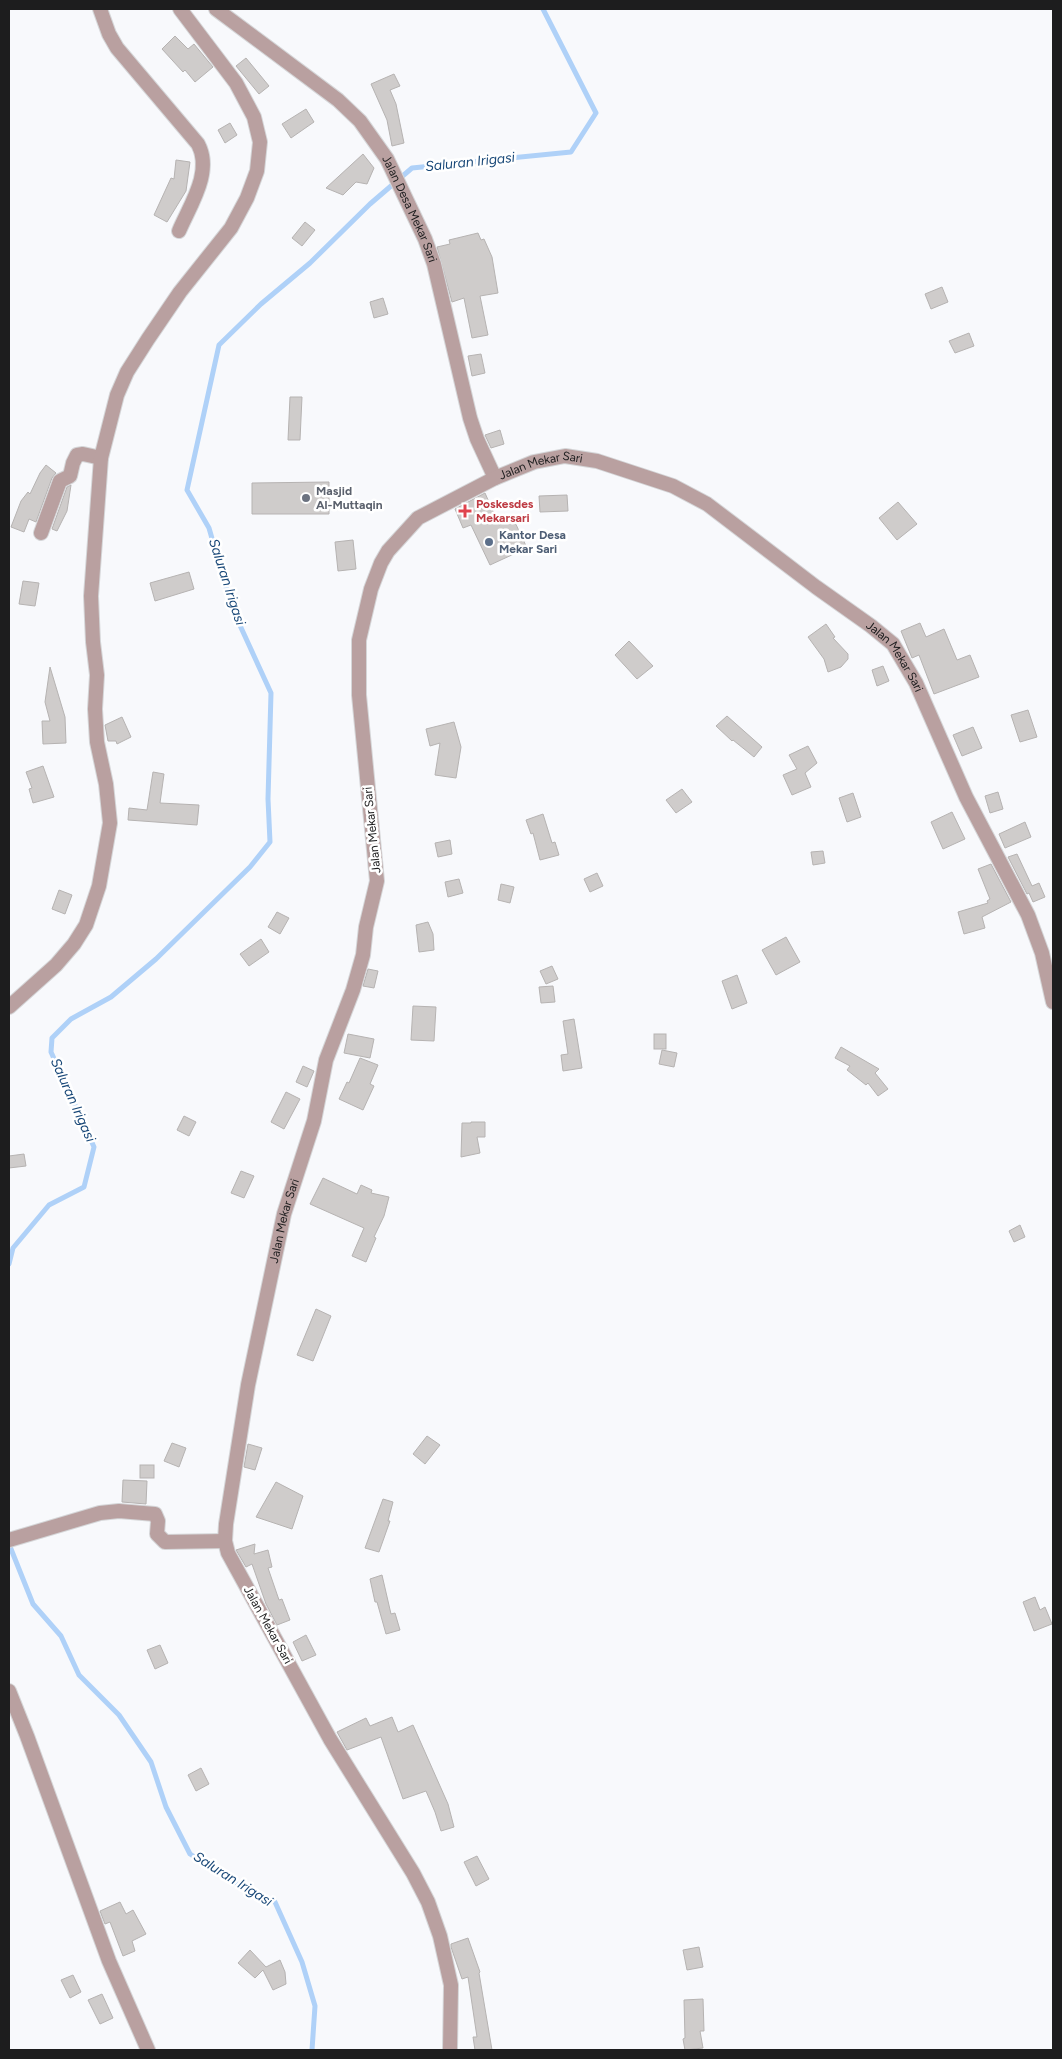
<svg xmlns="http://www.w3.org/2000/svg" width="1062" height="2059" font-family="Figtree,sans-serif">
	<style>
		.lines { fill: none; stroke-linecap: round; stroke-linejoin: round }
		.stream { stroke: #afd1f8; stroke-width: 5 }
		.building { fill: #cfcccb; stroke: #b6b3b2 }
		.street-casing { stroke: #d5d6d8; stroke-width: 16 }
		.street { stroke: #b9a0a0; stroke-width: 14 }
		.worship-dot { fill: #6b7280; stroke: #fff; stroke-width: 2 }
		.health-dot { fill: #e0444e; stroke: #fff; stroke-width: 2 }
		.service-dot { fill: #5c6f8a; stroke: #fff; stroke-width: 2 }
		.labels { text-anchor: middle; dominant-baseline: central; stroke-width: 5; stroke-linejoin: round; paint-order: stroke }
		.street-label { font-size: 12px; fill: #1d1d1e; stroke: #fff }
		.worship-label { font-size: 12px; font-weight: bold; fill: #5b616d; stroke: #fff; text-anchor: start }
		.health-label { font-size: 12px; font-weight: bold; fill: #be3a42; stroke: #fff; text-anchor: start }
		.service-label { font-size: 12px; font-weight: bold; fill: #4e5e75; stroke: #fff; text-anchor: start }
		.water-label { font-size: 14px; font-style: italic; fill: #194878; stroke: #fff }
	</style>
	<rect width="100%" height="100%" fill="#f8f9fc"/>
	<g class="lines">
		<g class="stream">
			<polyline points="9,1264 13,1248 49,1205 84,1187 94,1147 51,1052 52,1038 71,1019 111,997 156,959 250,867 270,842 268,799 271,693 232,608 209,528 187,490 219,345 261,304 310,263 370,204 412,168 571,152 596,113 543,9"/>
			<polyline points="9,1544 33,1604 61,1636 79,1675 119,1715 151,1762 166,1807 190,1854 239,1885 275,1902 302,1962 315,2006 312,2050"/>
		</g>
	</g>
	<g class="building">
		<polygon points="175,36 188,49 194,44 213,67 195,82 185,70 183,72 162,49"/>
		<polygon points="246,58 269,86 259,94 236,66"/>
		<polygon points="394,74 400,86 390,90 396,104 404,143 392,146 387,120 371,84"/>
		<polygon points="306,109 314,122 291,138 282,124"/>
		<polygon points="230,123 237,135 225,143 218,130"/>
		<polygon points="363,154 374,168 367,184 356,182 343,195 326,188"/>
		<polygon points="176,160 190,162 186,191 167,222 154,215 171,178 174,179"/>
		<polygon points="305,222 315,230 302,246 292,238"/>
		<polygon points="478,233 481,240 484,239 492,257 498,293 480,296 488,335 472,338 464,298 452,302 437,247 450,244 449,240"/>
		<polygon points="942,287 948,302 931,309 925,294"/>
		<polygon points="383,298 388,314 374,318 370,302"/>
		<polygon points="969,333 974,346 955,353 949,341"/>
		<polygon points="481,354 485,373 472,376 468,356"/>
		<polygon points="290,397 302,397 300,440 288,440"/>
		<polygon points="500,430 504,444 491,448 485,435"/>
		<polygon points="46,465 56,473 52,478 36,522 29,519 24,532 11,527 21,501 28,492 30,494 40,473"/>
		<polygon points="329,482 329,514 252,514 252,483"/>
		<polygon points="71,485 67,511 57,531 52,529 67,487"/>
		<polygon points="485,493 499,525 513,518 527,548 490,565 471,525 463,528 455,509"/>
		<polygon points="567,495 568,511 540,512 539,496"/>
		<polygon points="898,502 917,524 897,540 879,518"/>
		<polygon points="353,540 356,569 338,571 335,542"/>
		<polygon points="189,572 194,589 155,601 150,583"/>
		<polygon points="23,581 39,583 35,606 19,604"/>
		<polygon points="920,623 926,637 944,629 957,660 970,655 979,677 934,694 919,655 912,658 901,631"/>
		<polygon points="826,624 835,637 833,638 848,654 848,659 841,667 828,672 824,659 808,637"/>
		<polygon points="629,641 653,666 637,679 615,655"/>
		<polygon points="883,666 889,681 877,686 872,670"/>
		<polygon points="50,667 65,717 66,743 43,744 42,721 50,721 45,702"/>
		<polygon points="1028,710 1037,737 1020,742 1011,715"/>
		<polygon points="727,716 762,747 754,757 733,740 732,741 716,726"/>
		<polygon points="122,717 131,737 117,744 116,741 108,741 105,725"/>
		<polygon points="454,722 461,747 456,778 435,775 440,743 430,746 426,729"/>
		<polygon points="973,727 982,748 962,756 953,735"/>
		<polygon points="808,746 817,763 805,773 811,787 792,795 783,775 797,769 789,755"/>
		<polygon points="43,766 54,797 33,803 29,789 32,788 26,772"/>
		<polygon points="153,772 164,774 160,803 199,805 197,825 128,820 129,808 147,810"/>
		<polygon points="682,789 692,802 676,813 666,800"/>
		<polygon points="998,792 1003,809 990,813 985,796"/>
		<polygon points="853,793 861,817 847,822 839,798"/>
		<polygon points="952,812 965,839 943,849 931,822"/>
		<polygon points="543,814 552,843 555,842 559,855 540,860 533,833 531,834 526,820"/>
		<polygon points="1025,822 1031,837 1005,848 999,834"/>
		<polygon points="450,840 452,854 438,857 435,843"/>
		<polygon points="823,851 825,863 813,865 811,852"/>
		<polygon points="1017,854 1032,886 1039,883 1045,897 1033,902 1029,893 1027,894 1008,857"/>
		<polygon points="991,864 1011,902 982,917 985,928 964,934 958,912 988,903 987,901 990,899 978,869"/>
		<polygon points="597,873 603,886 590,892 584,879"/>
		<polygon points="459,879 463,893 448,897 445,882"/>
		<polygon points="501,884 514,887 510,903 498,900"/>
		<polygon points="59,890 72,895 65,914 52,909"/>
		<polygon points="277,912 289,918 280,934 268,927"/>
		<polygon points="428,922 433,934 434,950 419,952 416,925"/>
		<polygon points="786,937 800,962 776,975 762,950"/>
		<polygon points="261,939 269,952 249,966 240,954"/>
		<polygon points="552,966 558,979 546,984 540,971"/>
		<polygon points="368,969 378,971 374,988 363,986"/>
		<polygon points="737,975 747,1003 732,1009 722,981"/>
		<polygon points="553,986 555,1002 541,1003 539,987"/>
		<polygon points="413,1006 436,1007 434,1041 411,1040"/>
		<polygon points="574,1019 582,1068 563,1071 561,1055 568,1054 563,1021"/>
		<polygon points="348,1034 374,1039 370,1058 344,1053"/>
		<rect x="654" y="1034" width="12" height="15"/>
		<polygon points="841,1047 879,1069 875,1073 888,1089 878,1096 868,1083 866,1085 847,1070 850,1066 835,1058"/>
		<polygon points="662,1050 677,1053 674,1067 659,1064"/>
		<polygon points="360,1058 378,1065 370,1084 374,1086 363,1110 339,1099 347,1082 349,1083"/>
		<polygon points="303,1066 314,1071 307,1087 296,1082"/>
		<polygon points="286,1092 300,1099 284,1129 271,1122"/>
		<polygon points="184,1116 196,1122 189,1136 177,1130"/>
		<polygon points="471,1122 485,1122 485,1137 477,1137 480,1153 461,1157 462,1123 471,1123"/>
		<polygon points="24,1154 26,1166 9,1168 9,1156"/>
		<polygon points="241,1171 254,1176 244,1198 231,1193"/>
		<polygon points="323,1178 357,1194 361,1185 372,1190 371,1193 389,1197 384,1216 374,1237 376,1238 366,1262 352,1256 364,1228 310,1204"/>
		<polygon points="1020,1225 1025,1237 1014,1242 1009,1231"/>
		<polygon points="316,1309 331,1316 313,1361 297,1355"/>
		<polygon points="427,1436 440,1445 425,1464 413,1454"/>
		<polygon points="172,1443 186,1448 179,1467 164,1461"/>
		<polygon points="248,1444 262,1448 255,1470 244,1467"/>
		<rect x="140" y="1465" width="14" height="13"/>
		<polygon points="123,1480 147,1481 146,1504 122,1502"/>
		<polygon points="276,1482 303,1496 292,1529 256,1517"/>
		<polygon points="383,1499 393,1502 388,1521 390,1521 379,1552 365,1548"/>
		<polygon points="255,1544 254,1554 268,1550 272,1567 268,1568 279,1600 282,1599 290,1620 277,1625 266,1604 252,1564 246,1567 236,1550"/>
		<polygon points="382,1575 391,1614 395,1613 400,1630 386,1634 377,1602 375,1602 370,1579"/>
		<polygon points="1035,1597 1040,1610 1045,1607 1052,1624 1034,1631 1023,1602"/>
		<polygon points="306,1635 316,1655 302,1661 293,1642"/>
		<polygon points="160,1645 168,1663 155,1669 147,1650"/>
		<polygon points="392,1717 398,1732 413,1725 448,1804 454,1827 441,1831 435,1812 426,1791 403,1799 381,1737 347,1750 337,1732 366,1718 370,1726"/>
		<polygon points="201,1768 209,1784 196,1791 188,1775"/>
		<polygon points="477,1856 489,1879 476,1886 464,1862"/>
		<polygon points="120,1902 126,1914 133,1910 146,1934 132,1941 135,1951 123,1956 110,1922 105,1924 100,1911"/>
		<polygon points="468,1938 480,1972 479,1973 492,2050 475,2050 473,2037 477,2037 468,1977 462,1979 451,1947 451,1944"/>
		<polygon points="699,1947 703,1967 687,1970 683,1950"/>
		<polygon points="250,1950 266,1967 280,1960 285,1972 286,1984 273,1990 263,1970 255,1978 238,1963"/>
		<polygon points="73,1975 81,1992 70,1998 61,1980"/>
		<polygon points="102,1994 113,2018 100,2024 88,2000"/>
		<polygon points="703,1999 704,2031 700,2031 703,2048 685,2050 683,2039 685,2038 684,2000"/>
	</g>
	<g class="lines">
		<defs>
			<g id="street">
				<path d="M100,9L109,34L117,48L198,144C213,172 190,205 179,231"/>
				<path id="s1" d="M216,9L338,100L360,121L387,159L425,239L434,264L470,418L477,439L495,478"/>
				<polyline points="41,533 60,481 70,476 73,463 77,455 83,454 101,458"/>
				<polyline points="9,1007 56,965 74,944 86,925 99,886 110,823 106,784 97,742 95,709 97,675 93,642 91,596 101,458 117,395 127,372 148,339 180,292 231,228 247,198 257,171 260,142 254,117 236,83 180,9"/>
				<polyline points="9,1540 100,1513 119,1511 155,1514 158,1521 157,1534 165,1542 225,1541"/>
				<polyline points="9,1691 27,1736 109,1961 148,2050"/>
				<path id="s2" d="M450,2050L451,1985L440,1936L428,1902L413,1873L330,1739L228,1553L225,1541L226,1524L248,1385L284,1214L314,1121L326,1060L353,990L363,955L366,927L377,881L359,695V640L371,589L381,563L388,551L418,518L495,478L534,462L565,456L597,461L673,486L707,504L816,587L871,626L893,644L916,683L966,797L1028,915L1042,953L1053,1002"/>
			</g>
		</defs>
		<use href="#street" class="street-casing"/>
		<use href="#street" class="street"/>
	</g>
	<circle class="worship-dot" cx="306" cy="498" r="5"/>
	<path class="health-dot" d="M462.5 503.5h5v5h5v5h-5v5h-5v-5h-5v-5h5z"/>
	<circle class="service-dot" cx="489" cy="542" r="5"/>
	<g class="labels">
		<g class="street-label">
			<text stroke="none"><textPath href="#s1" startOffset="284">Jalan Desa Mekar Sari</textPath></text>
			<text stroke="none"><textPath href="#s2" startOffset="1761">Jalan Mekar Sari</textPath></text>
			<text stroke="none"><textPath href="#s2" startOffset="2181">Jalan Mekar Sari</textPath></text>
			<text transform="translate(372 830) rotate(-96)">Jalan Mekar Sari</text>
			<text stroke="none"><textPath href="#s2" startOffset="892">Jalan Mekar Sari</textPath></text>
			<text transform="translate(268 1625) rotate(61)">Jalan Mekar Sari</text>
		</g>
		<g class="worship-label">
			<text x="316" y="491">Masjid<tspan x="316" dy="14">Al-Muttaqin</tspan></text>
		</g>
		<g class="health-label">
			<text x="476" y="504">Poskesdes<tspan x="476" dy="14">Mekarsari</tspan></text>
		</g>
		<g class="service-label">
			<text x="499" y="535">Kantor Desa<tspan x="499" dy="14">Mekar Sari</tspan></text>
		</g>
		<g class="water-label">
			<text transform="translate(470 162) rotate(-6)">Saluran Irigasi</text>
			<text transform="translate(227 582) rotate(72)">Saluran Irigasi</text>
			<text transform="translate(73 1100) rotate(66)">Saluran Irigasi</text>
			<text transform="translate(233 1879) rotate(32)">Saluran Irigasi</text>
		</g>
	</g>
	<rect width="1062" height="2059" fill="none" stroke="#1d1d1e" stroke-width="20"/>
</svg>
